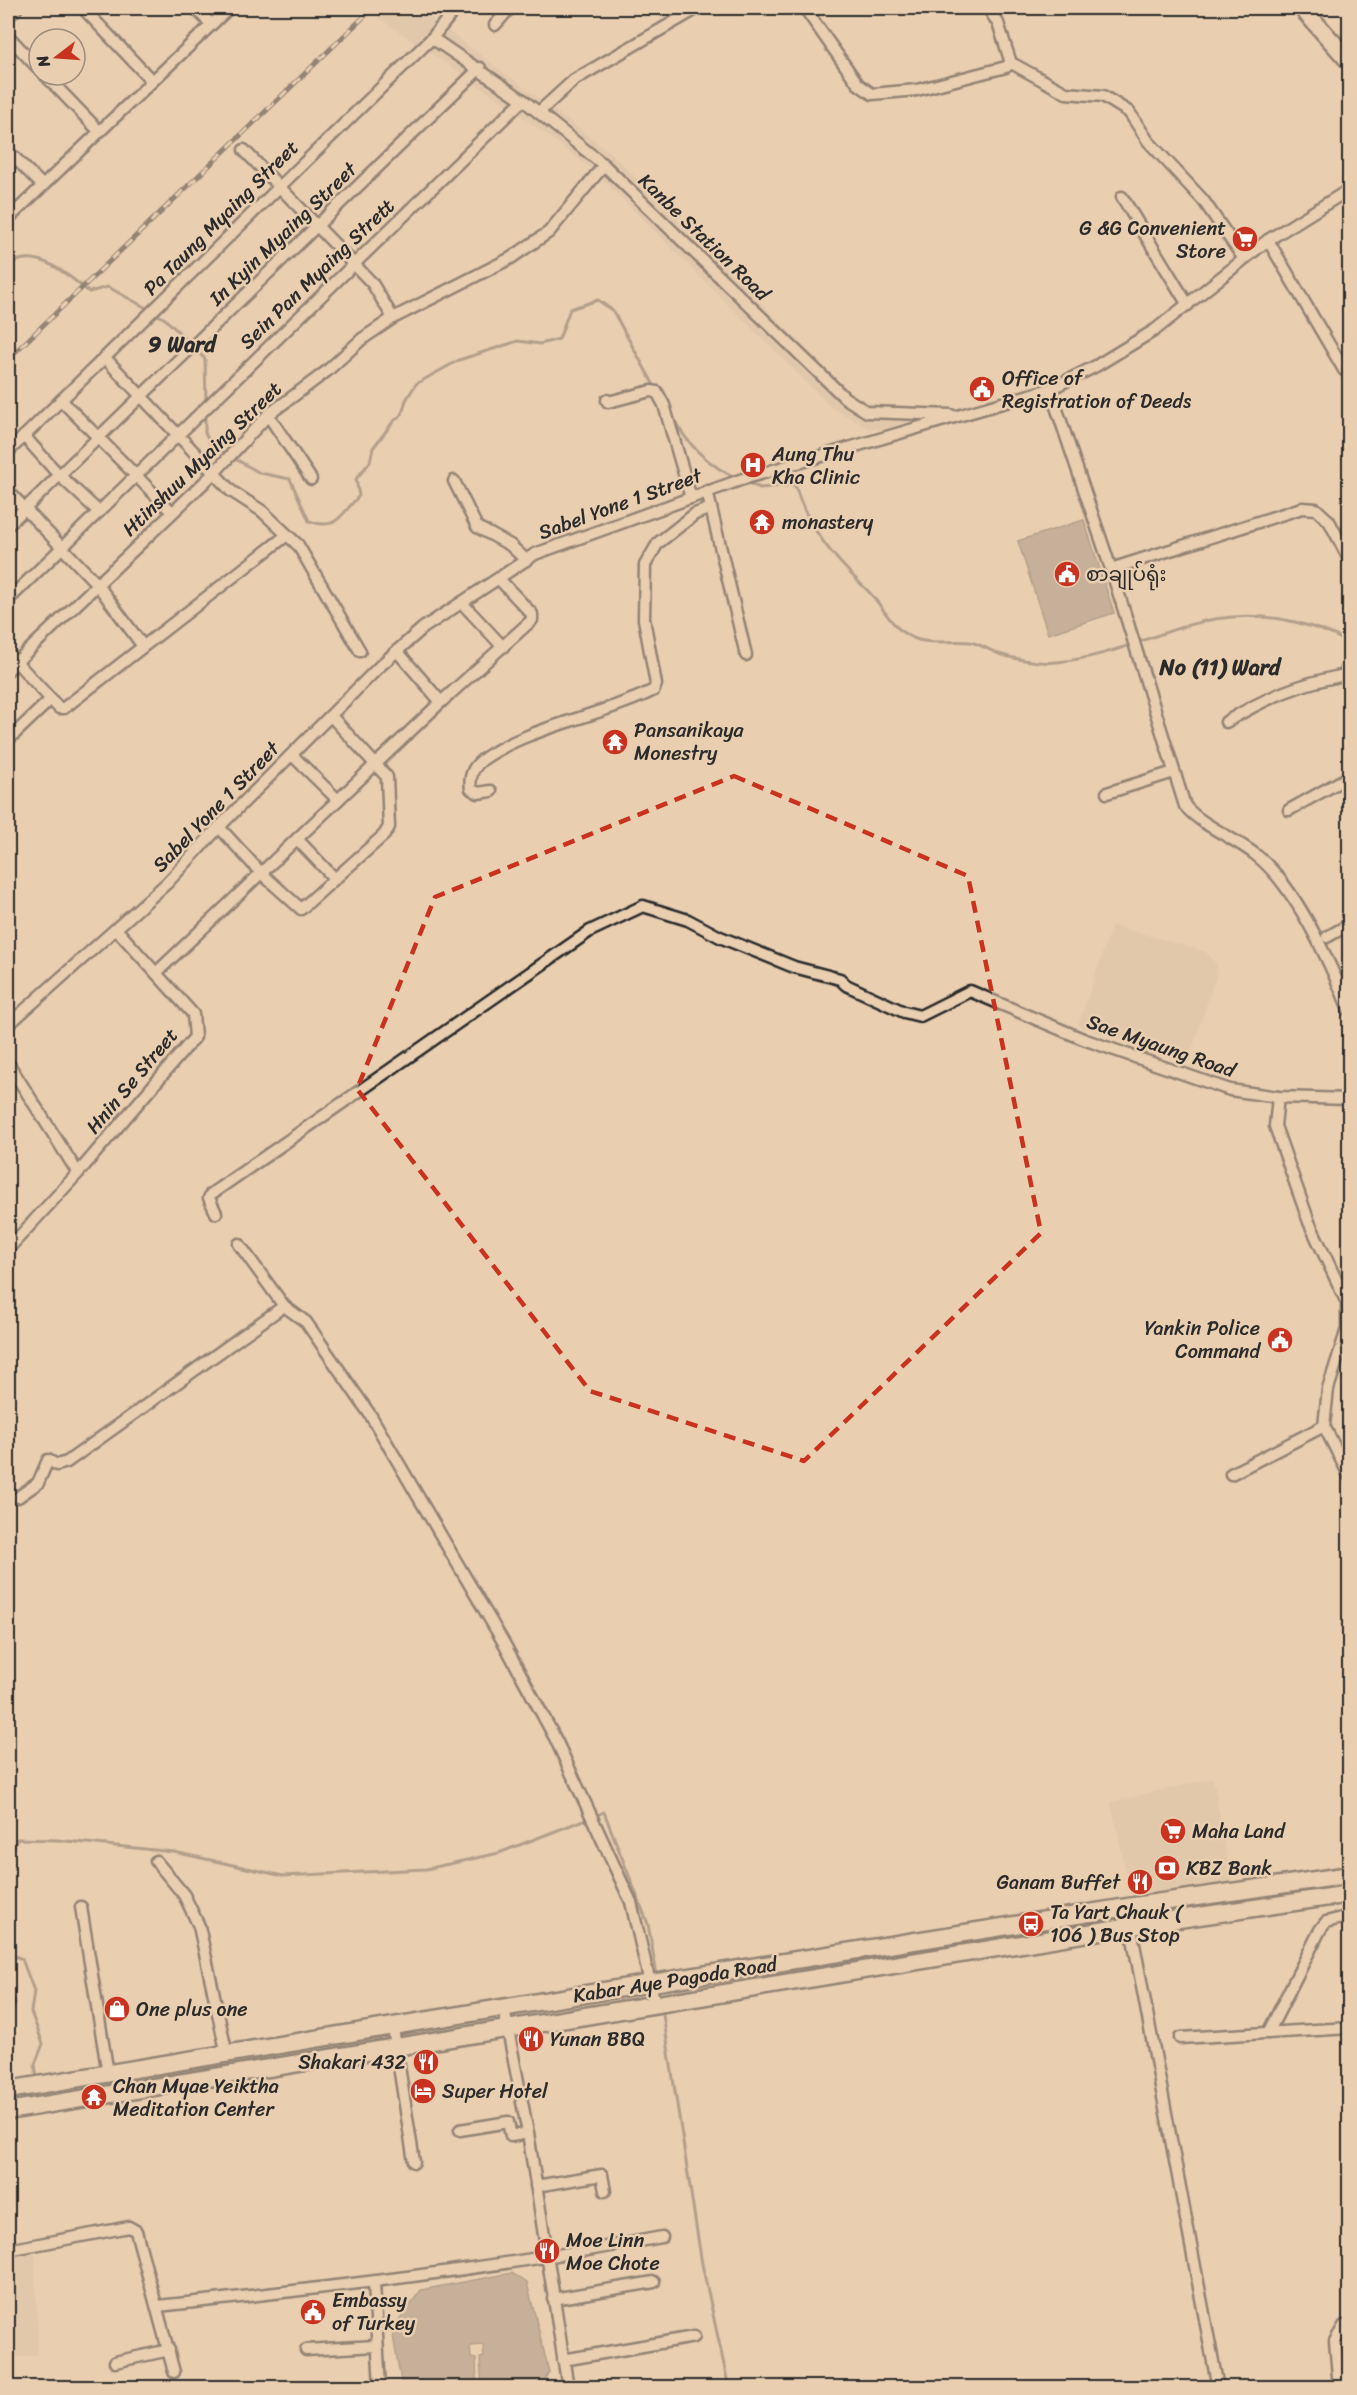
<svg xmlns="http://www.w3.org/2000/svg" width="1357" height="2395" font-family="Sriracha,'Noto Sans Myanmar',sans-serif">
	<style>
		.built { fill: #d9c0a5 }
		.water { fill: #9e8d7b; stroke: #70665b; stroke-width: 1.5 }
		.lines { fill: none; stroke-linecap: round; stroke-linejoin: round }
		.stream { stroke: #70665b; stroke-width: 3 }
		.street-casing { stroke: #2b2b2b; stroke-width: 15 }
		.primary-casing { stroke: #2b2b2b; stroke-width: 21 }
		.street { stroke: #e9ceb0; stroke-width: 10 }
		.primary { stroke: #e9ceb0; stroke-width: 16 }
		.rail-casing { stroke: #2b2b2b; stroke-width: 5 }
		.rail { stroke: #e9ceb0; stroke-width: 3; stroke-dasharray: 9; stroke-linecap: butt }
		.marked { fill: none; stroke: #c8321e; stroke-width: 4.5; stroke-dasharray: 12 8; stroke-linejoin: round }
		.labels { text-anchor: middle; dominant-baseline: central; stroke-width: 5; stroke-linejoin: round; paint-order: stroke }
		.street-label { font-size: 20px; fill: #2b2b2b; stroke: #e9ceb0 }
		.poi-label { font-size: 20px; fill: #2b2b2b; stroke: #e9ceb0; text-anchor: start }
		.quarter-label { font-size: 22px; font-weight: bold; fill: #2b2b2b; stroke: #e9ceb0 }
	</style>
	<rect width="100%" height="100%" fill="#e9ceb0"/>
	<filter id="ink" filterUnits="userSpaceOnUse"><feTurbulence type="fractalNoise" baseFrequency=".0167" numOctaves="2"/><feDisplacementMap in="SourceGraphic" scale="12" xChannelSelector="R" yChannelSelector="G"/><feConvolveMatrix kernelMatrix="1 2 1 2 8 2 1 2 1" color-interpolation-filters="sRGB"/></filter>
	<g filter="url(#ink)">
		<g class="built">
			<polygon points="386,8 418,8 611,153 849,391 869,403 958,411 887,430 868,428 831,407 593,170 506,104 377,17"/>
			<polygon points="1112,925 1206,952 1217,965 1216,976 1188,1061 1078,1026"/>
			<polygon points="1213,1778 1232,1883 1132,1901 1111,1802"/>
			<polygon points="35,2250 38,2355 8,2358 8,2255"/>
		</g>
		<g class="water">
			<polygon points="1084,520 1114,613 1048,634 1018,541"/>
			<polygon points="512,2273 527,2283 549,2372 540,2387 482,2387 480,2358 484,2357 483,2345 470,2346 471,2358 476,2359 477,2387 402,2387 392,2330 421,2290"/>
		</g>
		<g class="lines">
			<g class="stream">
				<path d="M8,266C35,245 68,275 89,292L108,287L150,310"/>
				<polyline points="155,313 165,319 191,344"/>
				<polyline points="195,349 205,359 206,404"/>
				<path d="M205,413V433L211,445L260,473L290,479L309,521C338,531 340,515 359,496L356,479L370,462L373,448L393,422L402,414L406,400L416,384L459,360L518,341L540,344L559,339L570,309L598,300L613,311L656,389"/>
				<path d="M673,418C687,444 710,467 737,478"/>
				<path d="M746,482L760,488L795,485C808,530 836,560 869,592C880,603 892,626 904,633C926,648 946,639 970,642C979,643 990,651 999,654C1014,659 1041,664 1057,662C1145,654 1199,598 1295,622C1313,627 1334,633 1350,644"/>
				<polyline points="595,1816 604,1812 648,1924 657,1975"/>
				<polyline points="8,1865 17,1839 57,1840 174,1852 283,1876 426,1869 499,1853 589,1818"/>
				<polyline points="8,1953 22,1959 34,1991 31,2012 43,2044 35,2064 37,2080"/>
				<polyline points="662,2008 702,2264 729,2388"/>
			</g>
			<defs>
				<g id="street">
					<polyline points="83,8 152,81"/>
					<polyline points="195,8 211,24"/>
					<polyline points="988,8 998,23 1011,63 1015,65 1066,93 1103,96 1129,112 1148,141 1203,200 1244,259"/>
					<polyline points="806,10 858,84 872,94 917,90 1006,67 1011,63"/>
					<polyline points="8,17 17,8"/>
					<polyline points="495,25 510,8"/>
					<polyline points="8,36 39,69"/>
					<polyline points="432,38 523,100 604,165 845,398 867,412 951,415"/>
					<polyline points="45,75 99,131"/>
					<polyline points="539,112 574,80 698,8"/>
					<polyline points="244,150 372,283 393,318"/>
					<polyline points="8,151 42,185"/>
					<polyline points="1122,197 1188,305"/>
					<polyline points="8,219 229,8"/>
					<polyline points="1268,240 1344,370 1350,367"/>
					<polyline points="105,358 231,491 262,511 298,545 360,651"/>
					<path d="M1050,389L1111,569L1185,806C1202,826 1235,838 1256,855C1297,887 1331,965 1350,1012"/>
					<polyline points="61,400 172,512"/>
					<polyline points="607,400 608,402 651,391 657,392 664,405 691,498"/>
					<polyline points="268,415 311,479"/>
					<polyline points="24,436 59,475 99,512"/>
					<polyline points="8,452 432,38 456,8"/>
					<polyline points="454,481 477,527 510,545 526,560"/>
					<polyline points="8,491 97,584 142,645"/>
					<polyline points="707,491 746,655"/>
					<polyline points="8,525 480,68"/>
					<polyline points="1111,569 1302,508 1316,509 1329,521 1350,561"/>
					<polyline points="8,600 523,100"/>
					<polyline points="462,603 503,647"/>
					<polyline points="397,651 441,702"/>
					<polyline points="8,653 59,708 64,708 287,535"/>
					<polyline points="1350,660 1345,675 1350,686"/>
					<polyline points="8,670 214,473 268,415 327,371 362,339 393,318 511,258 549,232 604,165"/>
					<path d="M1226,722C1267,697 1298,684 1345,675"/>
					<polyline points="8,740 51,699"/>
					<polyline points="292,755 338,800"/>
					<path d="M491,791L478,793L471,789C469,777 472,768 482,760C527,727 603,716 654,690L656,684L644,619L645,565L658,543L695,514L711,508"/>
					<polyline points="1107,793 1174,772"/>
					<polyline points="1289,810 1350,776"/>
					<polyline points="219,827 261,873 301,909 384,835 389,827 387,777 331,716"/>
					<polyline points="297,839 335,879"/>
					<polyline points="1327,937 1350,924"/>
					<polyline points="156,973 441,702 532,620 532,614 499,579"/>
					<polyline points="8,1025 167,883 219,827 381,665 423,628 535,554 743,479 1050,389 1096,366 1155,330 1268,240 1350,189"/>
					<polyline points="8,1063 78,1173"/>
					<polyline points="216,1213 209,1198 211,1194 590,931 643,906 688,920 720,937 794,967 840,979 846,985 904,1012 920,1016 970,991 1083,1039 1230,1090 1278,1097 1350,1099"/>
					<polyline points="239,1244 284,1306 306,1322 371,1416 505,1645 556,1740 631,1902 655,2004"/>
					<polyline points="8,1249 78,1173 195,1037 193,1014 117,930"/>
					<polyline points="1324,1426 1350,1477"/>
					<polyline points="1231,1474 1324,1426 1328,1389 1347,1329 1347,1303 1309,1222 1275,1126 1278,1097"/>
					<polyline points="18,1497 38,1483 48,1460 57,1465 67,1462 284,1306"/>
					<polyline points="156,1861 184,1895 199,1926 227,2055"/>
					<polyline points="81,1907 108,2074"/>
					<polyline points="1127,1907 1218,2388"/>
					<polyline points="8,2003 9,2003"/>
					<polyline points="504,2009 528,2133 568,2388"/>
					<polyline points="393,2028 414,2162"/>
					<polyline points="1268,2033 1320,1930 1326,1922 1350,1916"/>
					<polyline points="1180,2038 1350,2028"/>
					<polyline points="460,2130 508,2122 511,2136 528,2133"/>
					<polyline points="536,2186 602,2175 605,2191"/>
					<polyline points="8,2250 129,2227 136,2231 174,2372"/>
					<polyline points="374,2283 380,2388"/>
					<polyline points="553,2299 654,2282"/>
					<path d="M158,2306C327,2288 495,2268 662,2237"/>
					<polyline points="306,2350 376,2346"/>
					<polyline points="563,2360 694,2337"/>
					<polyline points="115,2362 169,2350"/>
					<polyline points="1339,2388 1335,2341 1344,2326 1350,2326"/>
				</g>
				<g id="primary">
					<polyline points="1302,8 1350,62"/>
					<polyline points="8,2090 652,1983 1127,1907 1350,1875"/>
					<polyline points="8,2111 1131,1926 1350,1894"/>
				</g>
			</defs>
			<use href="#street" class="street-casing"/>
			<use href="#primary" class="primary-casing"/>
			<use href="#street" class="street"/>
			<use href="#primary" class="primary"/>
			<defs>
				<polyline id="rail" points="8,359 373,8"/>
			</defs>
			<use href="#rail" class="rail-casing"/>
			<use href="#rail" class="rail"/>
		</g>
	</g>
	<path d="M0 0H1357V2395H0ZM734,776L968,876L1041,1233L804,1461L590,1391L357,1089L435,897Z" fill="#e9ceb0" fill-opacity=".55" fill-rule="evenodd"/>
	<path class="marked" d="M734,776L968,876L1041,1233L804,1461L590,1391L357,1089L435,897Z"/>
	<defs>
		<symbol id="supermarket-disc" viewBox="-11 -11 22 22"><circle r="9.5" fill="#c8321e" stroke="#e9ceb0"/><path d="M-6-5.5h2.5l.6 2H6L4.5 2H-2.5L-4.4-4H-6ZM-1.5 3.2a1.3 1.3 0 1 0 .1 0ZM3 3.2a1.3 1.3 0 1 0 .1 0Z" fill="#fff"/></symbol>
		<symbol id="civic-disc" viewBox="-11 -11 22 22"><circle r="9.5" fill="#c8321e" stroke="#e9ceb0"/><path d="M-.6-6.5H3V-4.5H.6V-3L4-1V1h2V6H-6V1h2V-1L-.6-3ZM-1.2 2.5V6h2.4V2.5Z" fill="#fff"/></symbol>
		<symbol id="hospital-disc" viewBox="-11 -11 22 22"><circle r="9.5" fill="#c8321e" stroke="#e9ceb0"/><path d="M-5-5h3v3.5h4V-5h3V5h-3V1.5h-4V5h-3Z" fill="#fff"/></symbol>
		<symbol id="temple-disc" viewBox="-11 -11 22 22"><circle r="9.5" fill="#c8321e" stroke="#e9ceb0"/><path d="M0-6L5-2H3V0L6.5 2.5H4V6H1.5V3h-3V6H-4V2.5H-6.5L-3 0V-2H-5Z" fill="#fff"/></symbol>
		<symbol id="bank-disc" viewBox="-11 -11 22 22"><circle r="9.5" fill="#c8321e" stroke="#e9ceb0"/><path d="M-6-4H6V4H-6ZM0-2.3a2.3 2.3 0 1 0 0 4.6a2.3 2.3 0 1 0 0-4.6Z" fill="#fff"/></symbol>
		<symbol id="restaurant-disc" viewBox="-11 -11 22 22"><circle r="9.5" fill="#c8321e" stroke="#e9ceb0"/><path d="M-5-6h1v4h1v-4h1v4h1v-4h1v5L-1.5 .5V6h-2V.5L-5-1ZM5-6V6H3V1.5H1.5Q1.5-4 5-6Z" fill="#fff"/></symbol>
		<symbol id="bus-disc" viewBox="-11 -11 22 22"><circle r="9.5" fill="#c8321e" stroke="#e9ceb0"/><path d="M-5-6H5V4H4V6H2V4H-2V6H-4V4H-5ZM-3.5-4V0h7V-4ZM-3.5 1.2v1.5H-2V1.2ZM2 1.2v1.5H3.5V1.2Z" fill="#fff"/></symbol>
		<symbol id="shop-disc" viewBox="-11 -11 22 22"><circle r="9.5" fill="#c8321e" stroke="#e9ceb0"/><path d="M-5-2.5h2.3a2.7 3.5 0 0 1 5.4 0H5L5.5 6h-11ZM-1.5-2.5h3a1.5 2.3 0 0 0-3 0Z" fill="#fff"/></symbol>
		<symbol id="hotel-disc" viewBox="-11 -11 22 22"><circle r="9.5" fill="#c8321e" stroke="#e9ceb0"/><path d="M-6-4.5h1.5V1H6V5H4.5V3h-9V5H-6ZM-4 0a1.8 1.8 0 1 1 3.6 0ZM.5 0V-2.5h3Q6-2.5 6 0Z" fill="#fff"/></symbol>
	</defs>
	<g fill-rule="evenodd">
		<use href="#supermarket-disc" x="1230" y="224" width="30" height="30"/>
		<use href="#civic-disc" x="967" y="374" width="30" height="30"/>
		<use href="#hospital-disc" x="738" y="450" width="30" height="30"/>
		<use href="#temple-disc" x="747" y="507" width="30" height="30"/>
		<use href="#civic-disc" x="1052" y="559" width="30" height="30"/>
		<use href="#temple-disc" x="600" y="727" width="30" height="30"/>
		<use href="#civic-disc" x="1265" y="1325" width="30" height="30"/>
		<use href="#supermarket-disc" x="1158" y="1816" width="30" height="30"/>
		<use href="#bank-disc" x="1152" y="1853" width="30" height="30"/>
		<use href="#restaurant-disc" x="1125" y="1867" width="30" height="30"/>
		<use href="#bus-disc" x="1016" y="1909" width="30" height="30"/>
		<use href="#shop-disc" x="102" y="1994" width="30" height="30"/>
		<use href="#restaurant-disc" x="516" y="2024" width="30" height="30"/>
		<use href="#restaurant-disc" x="411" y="2047" width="30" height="30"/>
		<use href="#hotel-disc" x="408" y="2076" width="30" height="30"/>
		<use href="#temple-disc" x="79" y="2082" width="30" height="30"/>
		<use href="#restaurant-disc" x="532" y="2236" width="30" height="30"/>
		<use href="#civic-disc" x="298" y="2297" width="30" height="30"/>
	</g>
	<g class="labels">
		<g class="street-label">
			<text transform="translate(221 218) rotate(-45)">Pa Taung Myaing Street</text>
			<text transform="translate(283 234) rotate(-44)">In Kyin Myaing Street</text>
			<text transform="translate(704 237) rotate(44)">Kanbe Station Road</text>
			<text transform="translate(317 274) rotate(-44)">Sein Pan Myaing Strett</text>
			<text transform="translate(202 459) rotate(-44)">Htinshuu Myaing Street</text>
			<text transform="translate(620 504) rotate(-20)">Sabel Yone 1 Street</text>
			<text transform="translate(216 807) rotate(-46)">Sabel Yone 1 Street</text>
			<text transform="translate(1161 1046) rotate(19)">Sae Myaung Road</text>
			<text transform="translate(132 1081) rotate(-50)">Hnin Se Street</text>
			<text transform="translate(675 1980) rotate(-9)">Kabar Aye Pagoda Road</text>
		</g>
		<g class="poi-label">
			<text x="1226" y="228" text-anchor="end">G &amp;G Convenient<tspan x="1226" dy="23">Store</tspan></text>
			<text x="1002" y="378">Office of<tspan x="1002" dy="23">Registration of Deeds</tspan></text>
			<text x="772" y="454">Aung Thu<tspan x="772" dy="23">Kha Clinic</tspan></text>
			<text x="782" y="522">monastery</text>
			<text x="1086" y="574">စာချုပ်ရုံး</text>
			<text x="634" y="730">Pansanikaya<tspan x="634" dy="23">Monestry</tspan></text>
			<text x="1260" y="1328" text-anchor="end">Yankin Police<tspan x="1260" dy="23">Command</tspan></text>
			<text x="1192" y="1831">Maha Land</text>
			<text x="1186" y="1868">KBZ Bank</text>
			<text x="1120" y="1882" text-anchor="end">Ganam Buffet</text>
			<text x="1050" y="1912">Ta Yart Chauk (<tspan x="1050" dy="23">106 ) Bus Stop</tspan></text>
			<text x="136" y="2009">One plus one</text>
			<text x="550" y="2039">Yunan BBQ</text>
			<text x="406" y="2062" text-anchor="end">Shakari 432</text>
			<text x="113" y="2086">Chan Myae Yeiktha<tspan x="113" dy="23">Meditation Center</tspan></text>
			<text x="442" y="2091">Super Hotel</text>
			<text x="566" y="2240">Moe Linn<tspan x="566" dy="23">Moe Chote</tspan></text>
			<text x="332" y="2300">Embassy<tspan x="332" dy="23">of Turkey</tspan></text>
		</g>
		<g class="quarter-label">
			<text x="182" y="344">9 Ward</text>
			<text x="1220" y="667">No (11) Ward</text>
		</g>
	</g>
	<rect width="1357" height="2395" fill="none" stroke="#e9ceb0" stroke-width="30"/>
	<rect x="15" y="15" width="1327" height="2365" fill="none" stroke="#2b2b2b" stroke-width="2" filter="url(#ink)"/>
	<g transform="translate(57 57) rotate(253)"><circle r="28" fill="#e9ceb0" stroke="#9d8d7b" stroke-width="1.5"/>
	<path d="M0-4.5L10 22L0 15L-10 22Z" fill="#c8321e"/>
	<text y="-9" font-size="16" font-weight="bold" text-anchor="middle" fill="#2b2b2b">N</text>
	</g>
</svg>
